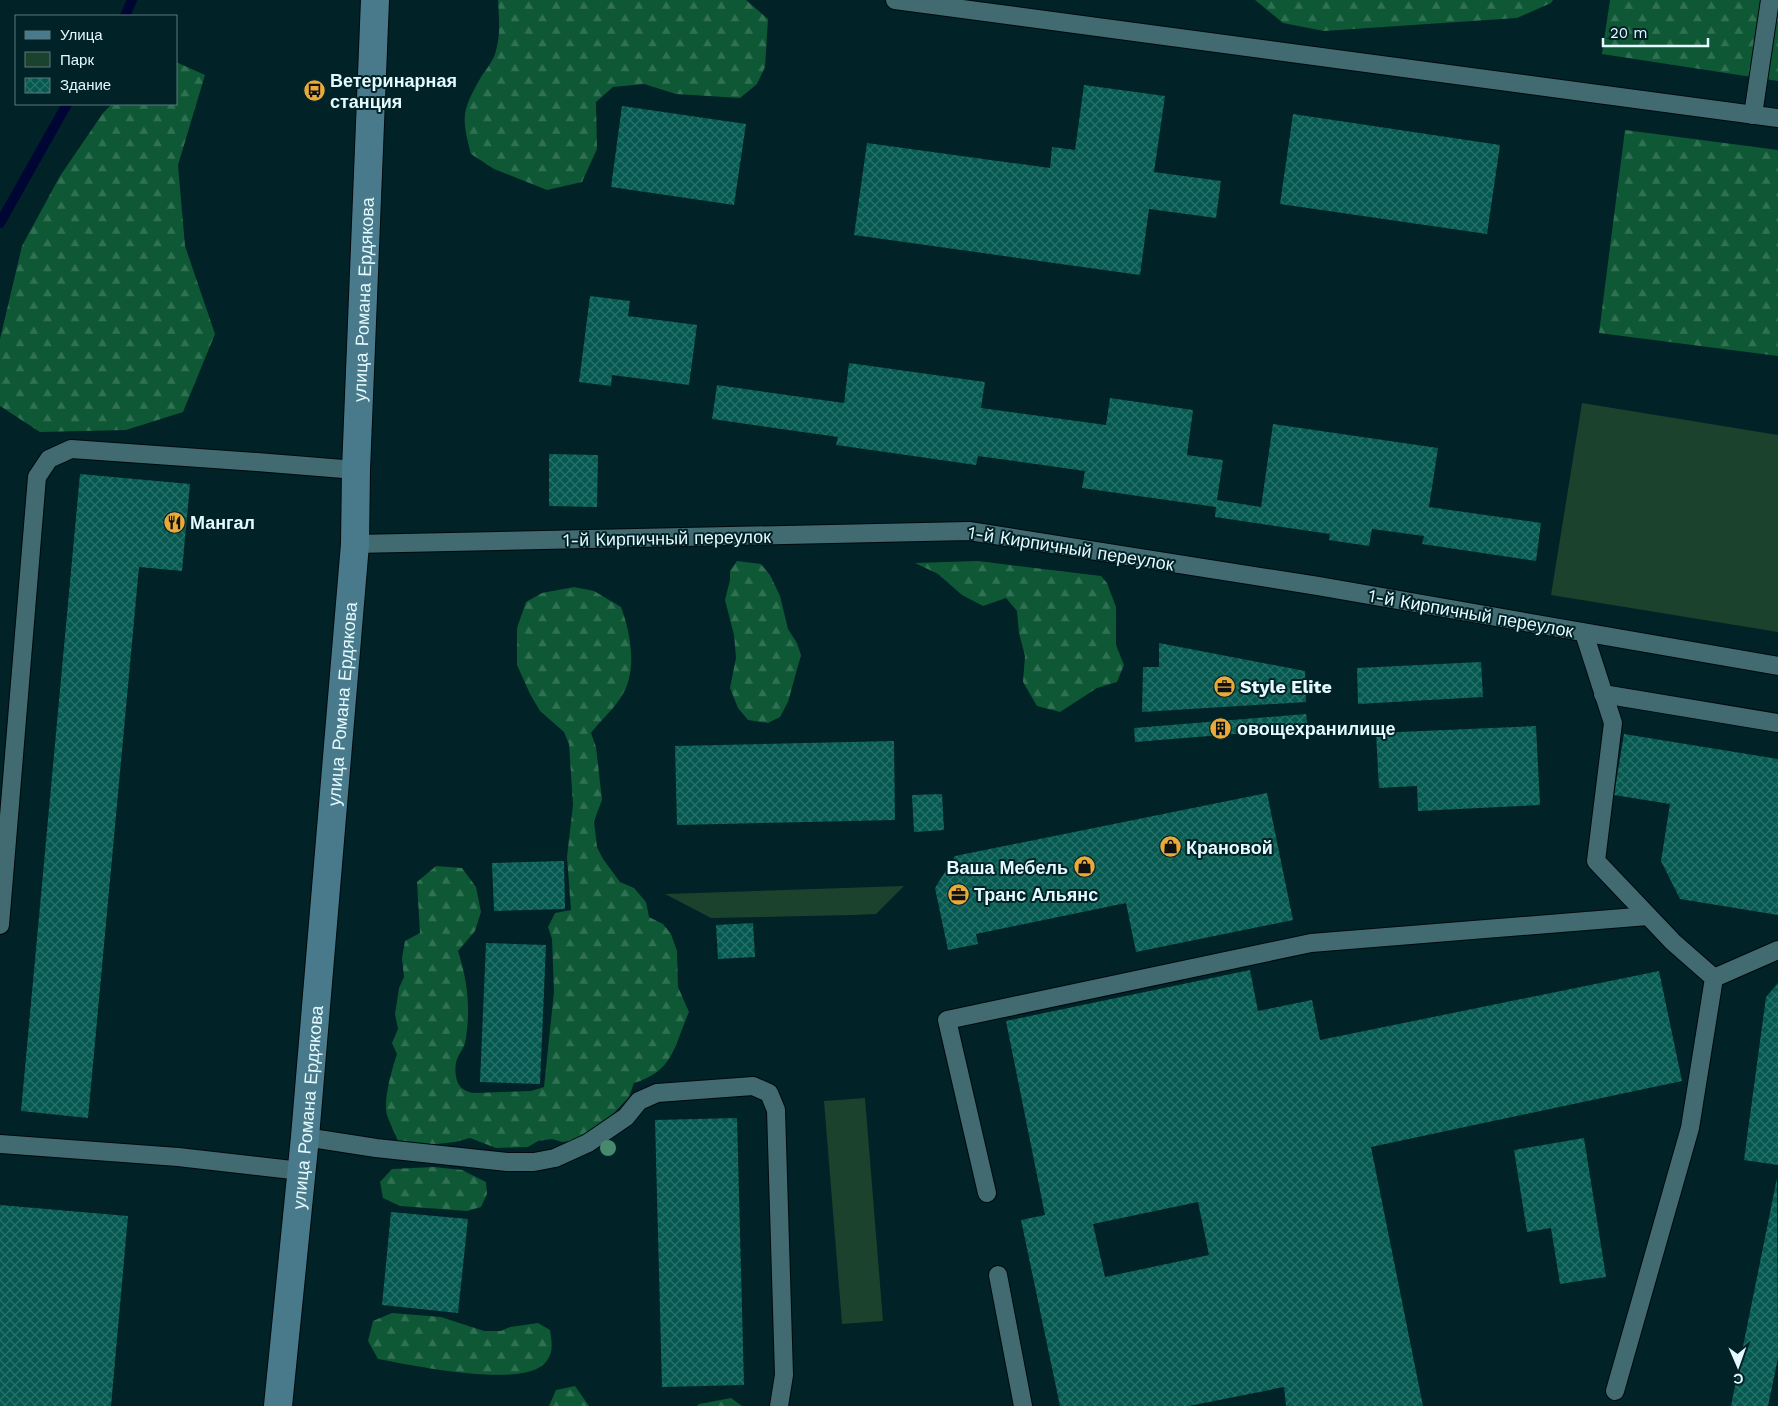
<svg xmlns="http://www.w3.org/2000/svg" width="1778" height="1406" font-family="'Work Sans',sans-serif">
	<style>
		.green { fill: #1b422c }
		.forest { fill: url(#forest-firs) }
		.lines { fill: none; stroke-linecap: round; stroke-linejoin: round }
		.stream { stroke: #000633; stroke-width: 10 }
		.building { fill: url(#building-cross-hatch); fill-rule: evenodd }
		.lane-casing { stroke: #000a0d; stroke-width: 20 }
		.secondary-casing { stroke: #000a0d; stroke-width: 30 }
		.lane { stroke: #416a71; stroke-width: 18 }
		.secondary { stroke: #487a8b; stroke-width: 28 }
		.tree { fill: #46896d }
		.labels { text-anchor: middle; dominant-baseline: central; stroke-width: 4; stroke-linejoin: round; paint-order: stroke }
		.poi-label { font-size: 18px; font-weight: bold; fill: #e4fafe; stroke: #012227; text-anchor: start }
		.street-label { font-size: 18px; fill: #e4fafe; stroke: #012227 }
	</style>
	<defs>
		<pattern id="forest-firs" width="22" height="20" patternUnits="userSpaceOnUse" patternTransform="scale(1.25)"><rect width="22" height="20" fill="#0e5835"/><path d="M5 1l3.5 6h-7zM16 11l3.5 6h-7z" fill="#317153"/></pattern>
		<pattern id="building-cross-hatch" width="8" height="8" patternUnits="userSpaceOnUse" patternTransform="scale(1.25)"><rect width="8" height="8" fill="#055950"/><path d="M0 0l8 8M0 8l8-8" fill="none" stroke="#29726a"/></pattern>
	</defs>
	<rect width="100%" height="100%" fill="#012227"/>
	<g class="green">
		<polygon points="1582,403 1778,435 1778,632 1551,595"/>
		<polygon points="904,886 876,914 854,915 711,918 665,894"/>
		<polygon points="865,1098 883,1321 842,1324 824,1101"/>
	</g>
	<g class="forest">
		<path d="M498,0H746L768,19L765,67L757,84L740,98L676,94L644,84L613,87L596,102L597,149L582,182L547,190L494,169L471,154C461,116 462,111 481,77C486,70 492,62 495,54C501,36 499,19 498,0Z"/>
		<polygon points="1255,0 1553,0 1551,3 1517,18 1324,31 1283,23"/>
		<polygon points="1610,0 1778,0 1778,81 1602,54"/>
		<polygon points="176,62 205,75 178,165 185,246 215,334 183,412 126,430 40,432 0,406 0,339 22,246 60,176 103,113 112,104 176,104"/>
		<polygon points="1625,130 1778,150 1778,356 1599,333"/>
		<polygon points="737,561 761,564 770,575 780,596 788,629 797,643 801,655 788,702 780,717 768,723 748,720 738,708 730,688 736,658 734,635 725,600 730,580 730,571"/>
		<polygon points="978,561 1101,576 1107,583 1116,607 1116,645 1124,665 1117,682 1097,688 1060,712 1037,706 1023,682 1025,656 1019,633 1017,611 1006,598 983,606 962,595 938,574 915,563"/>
		<path d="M574,587L594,591L621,607C631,634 638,672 621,697C613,710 601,720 591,733L596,747L602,800L594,821L597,847L603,859L620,882L634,888L646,902L649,917L663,924L671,934L677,951L678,987L689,1012C674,1046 674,1071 634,1083L629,1097L614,1113L581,1140L562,1142L552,1139L538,1141L528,1147L496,1148L470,1138L455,1142L437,1144H415L398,1141C395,1133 390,1124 387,1115C383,1100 392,1069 397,1054L392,1043L398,1029L395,1014L399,988L404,977L402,958L405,941L420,933L417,882L436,866L462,868L476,887L481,912L475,931L458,951C468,982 471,1011 465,1043C464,1048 460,1052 458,1057C455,1062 455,1071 456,1076C457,1086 464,1092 474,1093L531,1091L544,1087L554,992L552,939L548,927L555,913L571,910L567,857L573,805L569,744L564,732L540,711L530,694L517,665V628L526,602L542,593Z"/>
		<polygon points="434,1167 462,1170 486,1182 487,1194 481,1207 467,1211 400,1206 383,1198 380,1182 392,1169"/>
		<path d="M392,1313L441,1317L484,1331H501L510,1327L538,1323L550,1330C552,1343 554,1353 545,1363C522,1389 411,1365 378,1359L368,1341L373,1321Z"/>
		<polygon points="575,1386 589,1406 549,1406 556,1390"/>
		<polygon points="731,1398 742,1406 697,1406 699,1404"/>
	</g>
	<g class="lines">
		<g class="stream">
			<polyline points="125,16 132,0"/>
			<polyline points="0,223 67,104"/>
		</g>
	</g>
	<g class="building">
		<polygon points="1084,85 1165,96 1154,172 1221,181 1216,218 1149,209 1140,275 854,235 867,143 1050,168 1052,147 1075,150"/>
		<polygon points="622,106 746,124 734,205 611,187"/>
		<polygon points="1293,114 1500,145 1487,234 1280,204"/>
		<polygon points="590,296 630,301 628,316 697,325 689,385 612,375 611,386 579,382"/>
		<polygon points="849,363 985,382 981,408 1106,425 1110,398 1193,410 1187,455 1223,460 1217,500 1261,507 1273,424 1438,448 1429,507 1541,523 1536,561 1422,544 1424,536 1372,529 1369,546 1329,540 1330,534 1215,517 1216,507 1082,488 1085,471 978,456 976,465 836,445 838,437 712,419 717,385 844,403"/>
		<polygon points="549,454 598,455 597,507 549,506"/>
		<polygon points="80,474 190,484 182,571 139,567 88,1118 21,1111"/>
		<polygon points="1159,643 1305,671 1306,702 1142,712 1143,667 1159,667"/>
		<polygon points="1481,662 1483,697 1358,704 1357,668"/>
		<polygon points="1306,714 1308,728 1135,742 1134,728"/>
		<polygon points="1536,726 1540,805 1418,811 1417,786 1379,788 1376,733"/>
		<polygon points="1624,734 1778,759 1778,915 1680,899 1661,861 1670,804 1614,795"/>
		<polygon points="894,741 895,820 677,825 675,746"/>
		<polygon points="1267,793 1293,920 1136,952 1126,903 976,934 978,944 948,950 935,888 955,856"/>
		<polygon points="942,794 944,830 914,832 912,795"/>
		<polygon points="564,861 565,909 494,911 492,863"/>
		<polygon points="753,923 755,957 718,959 716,925"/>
		<polygon points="486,943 546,945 540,1084 480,1082"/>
		<path d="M1250,970L1258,1011L1312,1000L1320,1040L1659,971L1682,1081L1371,1147L1423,1406H1286L1284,1387L1189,1406H1060L1021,1220L1045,1215L1006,1021ZM1198,1202L1209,1255L1105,1277L1093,1224Z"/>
		<polygon points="1778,983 1778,1165 1744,1160 1766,997"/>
		<polygon points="737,1118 744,1385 662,1387 655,1120"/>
		<polygon points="1584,1138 1606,1277 1560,1284 1551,1228 1527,1232 1514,1150"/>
		<polygon points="1777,1178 1778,1358 1768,1406 1731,1406"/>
		<polygon points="0,1205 128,1216 111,1406 0,1406"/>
		<polygon points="391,1212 468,1219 458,1313 382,1305"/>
	</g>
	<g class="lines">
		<defs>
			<g id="lane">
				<polyline points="895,0 1778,118"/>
				<polyline points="1753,115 1770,0"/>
				<polyline points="355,544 969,531 1318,586 1778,666"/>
				<polyline points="1584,633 1613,723 1596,861 1673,942 1714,978 1690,1128 1615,1391"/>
				<polyline points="1603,694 1778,723"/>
				<polyline points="0,925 37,477 49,459 71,449 257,462 356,470"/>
				<polyline points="1714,978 1778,950"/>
				<polyline points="305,1137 376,1148 507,1162 534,1162 555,1158 588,1143 626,1117 639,1101 657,1093 753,1086 769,1093 776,1110 784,1375 779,1406"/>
				<polyline points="0,1144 178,1157 301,1171"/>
				<polyline points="987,1193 947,1020 1311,943 1648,916"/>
				<polyline points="998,1275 1023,1406"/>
			</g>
			<g id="secondary">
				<path id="s1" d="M278,1406L305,1137L355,544L356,470L375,0"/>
			</g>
		</defs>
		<use href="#lane" class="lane-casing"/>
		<use href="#secondary" class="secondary-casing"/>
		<use href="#lane" class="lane"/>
		<use href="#secondary" class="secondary"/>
	</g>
	<circle class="tree" cx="608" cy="1148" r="8"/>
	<defs>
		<symbol id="bus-disc" viewBox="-11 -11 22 22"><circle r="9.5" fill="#eaaa38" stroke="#012227"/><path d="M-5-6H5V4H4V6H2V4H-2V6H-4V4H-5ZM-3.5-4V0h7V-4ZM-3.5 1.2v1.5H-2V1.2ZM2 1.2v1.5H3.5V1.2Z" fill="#111"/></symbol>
		<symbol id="restaurant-disc" viewBox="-11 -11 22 22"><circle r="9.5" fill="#eaaa38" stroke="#012227"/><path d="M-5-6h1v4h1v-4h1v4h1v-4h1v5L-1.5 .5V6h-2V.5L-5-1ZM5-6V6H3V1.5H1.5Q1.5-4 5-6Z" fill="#111"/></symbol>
		<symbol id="office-disc" viewBox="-11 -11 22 22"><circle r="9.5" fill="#eaaa38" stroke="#012227"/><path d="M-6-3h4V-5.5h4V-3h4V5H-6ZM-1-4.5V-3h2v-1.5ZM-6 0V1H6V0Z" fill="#111"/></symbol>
		<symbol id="building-disc" viewBox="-11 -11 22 22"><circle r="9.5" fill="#eaaa38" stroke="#012227"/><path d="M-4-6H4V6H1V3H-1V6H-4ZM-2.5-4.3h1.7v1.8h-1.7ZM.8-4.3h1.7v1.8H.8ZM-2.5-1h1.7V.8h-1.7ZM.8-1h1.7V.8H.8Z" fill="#111"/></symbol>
		<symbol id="shop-disc" viewBox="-11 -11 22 22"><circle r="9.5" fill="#eaaa38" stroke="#012227"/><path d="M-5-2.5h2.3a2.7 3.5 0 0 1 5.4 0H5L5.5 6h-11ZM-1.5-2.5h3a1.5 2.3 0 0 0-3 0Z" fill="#111"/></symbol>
	</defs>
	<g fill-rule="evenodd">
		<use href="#bus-disc" x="302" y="78" width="25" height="25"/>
		<use href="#restaurant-disc" x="162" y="510" width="25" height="25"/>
		<use href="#office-disc" x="1212" y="674" width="25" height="25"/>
		<use href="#building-disc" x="1208" y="716" width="25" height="25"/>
		<use href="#shop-disc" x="1158" y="834" width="25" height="25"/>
		<use href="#shop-disc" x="1072" y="854" width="25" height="25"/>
		<use href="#office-disc" x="946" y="882" width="25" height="25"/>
	</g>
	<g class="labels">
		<g class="poi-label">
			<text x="330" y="80">Ветеринарная<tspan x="330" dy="21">станция</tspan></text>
			<text x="190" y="522">Мангал</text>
			<text x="1240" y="686">Style Elite</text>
			<text x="1237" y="728">овощехранилище</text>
			<text x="1186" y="847">Крановой</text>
			<text x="1068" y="867" text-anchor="end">Ваша Мебель</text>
			<text x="974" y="894">Транс Альянс</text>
		</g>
		<g class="street-label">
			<text stroke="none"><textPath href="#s1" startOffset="1110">улица Романа Ердякова</textPath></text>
			<text transform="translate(667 538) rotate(-1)">1-й Кирпичный переулок</text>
			<text transform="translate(1071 548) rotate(9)">1-й Кирпичный переулок</text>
			<text transform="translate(1471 613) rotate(10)">1-й Кирпичный переулок</text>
			<text stroke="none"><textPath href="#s1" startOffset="705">улица Романа Ердякова</textPath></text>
			<text stroke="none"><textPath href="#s1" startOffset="300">улица Романа Ердякова</textPath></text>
		</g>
	</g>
	<rect x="15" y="15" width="162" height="90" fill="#012227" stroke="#5c787d"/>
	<rect x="25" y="31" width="25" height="8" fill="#487a8b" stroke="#5c787d"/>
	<text x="60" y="40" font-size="15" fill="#e4fafe">Улица</text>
	<rect x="25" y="52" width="25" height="15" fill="#1b422c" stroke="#5c787d"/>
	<text x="60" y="65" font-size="15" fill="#e4fafe">Парк</text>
	<rect x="25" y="78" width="25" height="15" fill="url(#building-cross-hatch)" stroke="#5c787d"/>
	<text x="60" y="90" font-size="15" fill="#e4fafe">Здание</text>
	<g transform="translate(1738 1366) rotate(178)" stroke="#012227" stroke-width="4" paint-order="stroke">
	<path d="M0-4L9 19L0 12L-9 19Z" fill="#e4fafe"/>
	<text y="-8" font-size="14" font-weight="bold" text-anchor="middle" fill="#e4fafe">С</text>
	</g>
	<path d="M1603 38v8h105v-8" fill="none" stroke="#e4fafe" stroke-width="2.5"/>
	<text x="1610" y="38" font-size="15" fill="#e4fafe" stroke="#012227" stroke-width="4" paint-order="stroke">20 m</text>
</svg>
